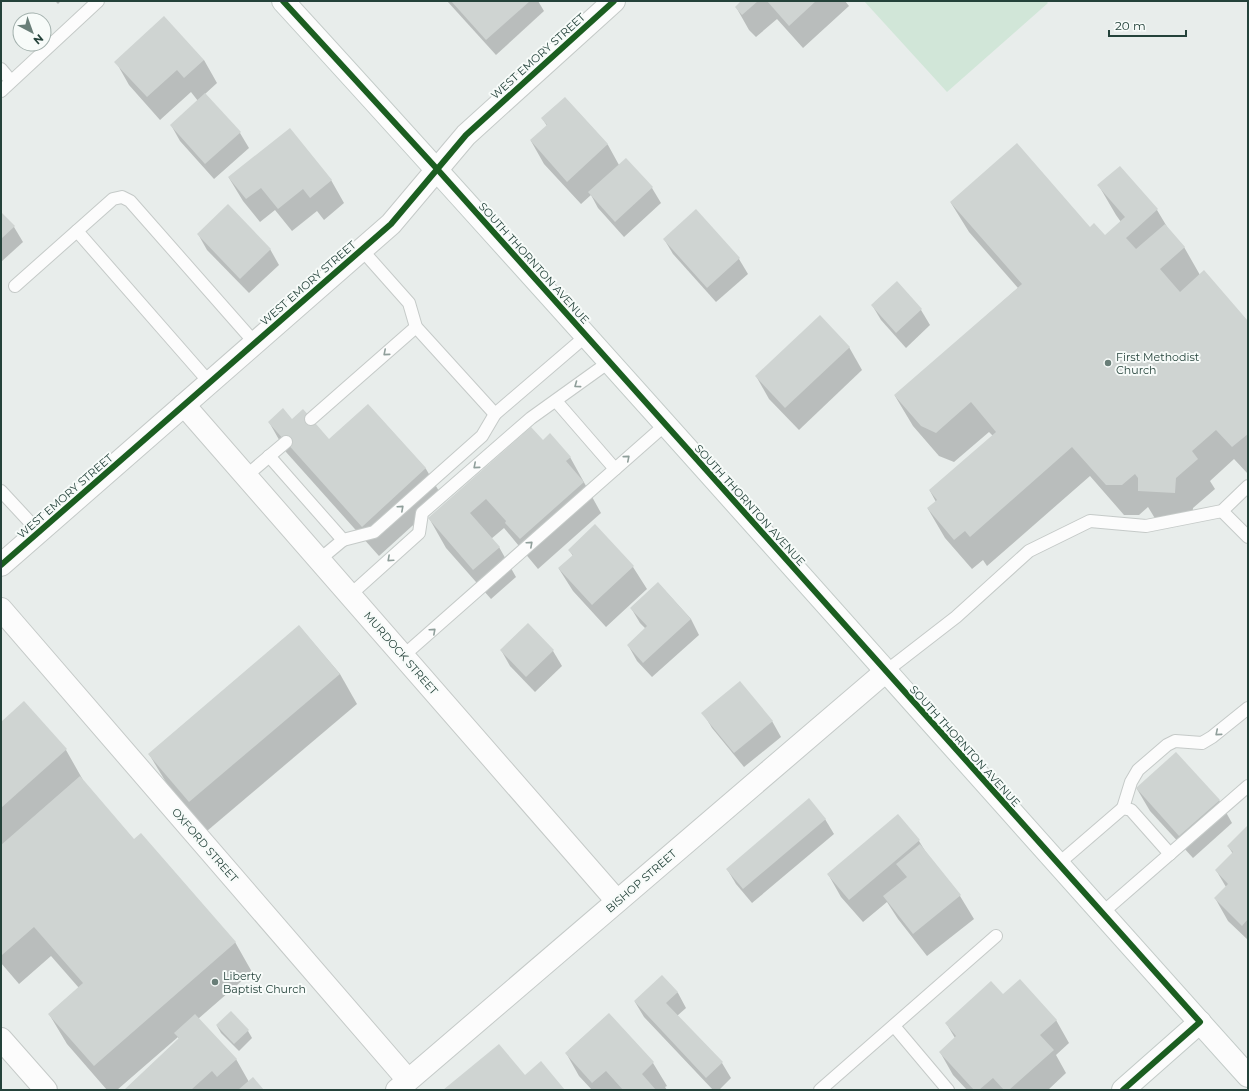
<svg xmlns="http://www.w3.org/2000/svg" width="1249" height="1091" font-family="Montserrat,sans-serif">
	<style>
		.green { fill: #d1e6d8 }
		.shadow { fill: #0003 }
		.building { fill: #cfd4d2 }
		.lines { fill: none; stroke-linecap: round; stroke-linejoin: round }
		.service-casing { stroke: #c5cac8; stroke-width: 14 }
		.minor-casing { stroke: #c5cac8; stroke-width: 24 }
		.tertiary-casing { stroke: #c5cac8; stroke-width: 24 }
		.secondary-casing { stroke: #c3cbc8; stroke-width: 24 }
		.service { stroke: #fcfcfc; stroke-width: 12 }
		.minor { stroke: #fcfcfc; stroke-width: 22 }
		.tertiary { stroke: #fcfcfc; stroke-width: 22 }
		.secondary { stroke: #fcfcfc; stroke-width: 22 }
		.cycleway-casing { stroke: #f7fbf9; stroke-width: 8 }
		.cycleway { stroke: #1b5e20; stroke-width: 6 }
		.oneway { stroke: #909f9b }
		.poi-dot { fill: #697e78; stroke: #f7fbf9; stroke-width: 1.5 }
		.labels { text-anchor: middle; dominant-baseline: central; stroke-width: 4; stroke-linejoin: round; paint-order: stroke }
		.street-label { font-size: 11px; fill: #24423a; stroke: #f7fbf9 }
		.poi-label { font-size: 11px; fill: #24423a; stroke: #f7fbf9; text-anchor: start }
	</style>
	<rect width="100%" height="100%" fill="#e8edeb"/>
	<polygon class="green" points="864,1 1046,1 1048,3 947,92"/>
	<g class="shadow">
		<polygon points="55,1 61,1 58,4"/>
		<polygon points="447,1 538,1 544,11 496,55"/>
		<polygon points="742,1 845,1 849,6 803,48 777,19 756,37 749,30 736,7"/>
		<polygon points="204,60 217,83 205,94 240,133 249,148 214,179 180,141 171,125 198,101 191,92 160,120 129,85 116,62"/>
		<polygon points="565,98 608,145 619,165 652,188 661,203 624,237 598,208 591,195 581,204 544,164 531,141 547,126 542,118"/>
		<polygon points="1120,167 1157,210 1169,230 1184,247 1200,275 1248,322 1248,474 1234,459 1210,481 1215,489 1193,508 1192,523 1156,520 1148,507 1139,515 1124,515 1090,476 987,566 983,560 972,569 945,538 928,509 936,502 930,491 993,436 989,432 954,462 939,456 913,426 895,396 1018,288 969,232 951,203 1090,228 1104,237 1121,222 1116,215 1099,186"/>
		<polygon points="229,178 331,180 344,203 324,220 317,211 292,231 275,210 260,222 243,201"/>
		<polygon points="696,211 739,259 748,274 716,302 673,254 664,239"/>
		<polygon points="1,213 14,227 23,242 1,262"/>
		<polygon points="198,234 270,249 279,265 249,293 207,250"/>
		<polygon points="897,282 921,310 930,325 906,348 881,320 872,305"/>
		<polygon points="849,347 862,370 799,430 769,399 756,376"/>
		<polygon points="368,405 426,469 443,498 379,556 286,452 269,422 292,420 329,440"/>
		<polygon points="543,442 570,457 601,513 538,569 504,528 491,539 499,547 516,577 491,599 446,548 429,518"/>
		<polygon points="569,550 633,567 647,589 606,627 573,591 559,569 573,556"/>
		<polygon points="658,583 691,619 699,635 652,677 637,661 628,645 646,629 640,623 631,608"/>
		<polygon points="528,624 553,651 562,666 535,692 510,666 501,650"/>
		<polygon points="299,626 340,674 357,704 207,831 167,784 149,754"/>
		<polygon points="24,702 66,750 83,780 82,781 134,840 235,942 252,972 198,1019 236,1059 249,1082 263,1090 125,1090 179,1039 178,1037 117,1090 107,1090 67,1044 49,1014 79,988 51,956 19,984 1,963 1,723"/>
		<polygon points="703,713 772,721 781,737 744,767 712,728"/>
		<polygon points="1137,789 1219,800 1232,823 1193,858 1150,811"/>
		<polygon points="898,816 919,841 927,854 960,896 974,919 927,956 898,919 887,902 863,922 841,897 828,874"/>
		<polygon points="825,819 834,834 752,903 736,884 727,869"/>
		<polygon points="1248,826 1248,940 1228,921 1215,898 1226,887 1216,870 1233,854 1228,846"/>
		<polygon points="662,976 678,993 686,1008 677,1016 722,1063 731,1078 719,1090 713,1090 644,1017 635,1002"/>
		<polygon points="1003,996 1056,1020 1069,1043 1056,1055 1066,1073 1048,1090 967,1090 953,1075 940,1052 955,1038 946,1023"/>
		<polygon points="609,1014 653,1063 667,1086 665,1087 667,1090 592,1090 579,1076 566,1053"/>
		<polygon points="217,1026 248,1031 252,1038 239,1051 221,1033"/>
	</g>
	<g class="building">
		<polygon points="451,1 530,1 486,40"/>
		<polygon points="741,1 758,1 742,15 735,7"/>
		<polygon points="767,1 816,1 789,26"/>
		<polygon points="164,16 204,60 184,78 177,70 147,97 114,62"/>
		<polygon points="205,93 241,132 205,164 170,125"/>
		<polygon points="565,97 608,144 567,182 530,140 547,125 541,118"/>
		<polygon points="290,128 332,180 310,198 303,189 278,209 261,188 246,199 228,177"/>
		<polygon points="1017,143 1090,227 1094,223 1105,235 1125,217 1097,185 1120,166 1158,209 1126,238 1136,249 1165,224 1185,247 1160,269 1180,292 1204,270 1248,321 1248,434 1232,447 1216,430 1192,451 1198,459 1176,478 1175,493 1138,491 1138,478 1135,474 1122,485 1106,485 1072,447 970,537 965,531 954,540 927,508 937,500 929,490 996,432 971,402 936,433 921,426 894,395 1022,284 950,202"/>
		<polygon points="626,158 653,187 615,222 588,192"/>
		<polygon points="228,204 271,249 240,279 197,234"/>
		<polygon points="696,209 740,258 707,288 663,239"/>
		<polygon points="1,212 15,226 1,239"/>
		<polygon points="897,281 922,309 896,333 871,305"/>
		<polygon points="820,315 850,347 785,408 755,376"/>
		<polygon points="368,404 426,468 362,527 268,422 283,408 292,419 303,409 329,439"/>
		<polygon points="531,427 543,440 550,433 571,457 566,461 584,482 520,539 505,523 506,521 486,499 470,513 500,547 473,570 428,518"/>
		<polygon points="595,524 634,566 592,605 558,568 573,555 568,550"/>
		<polygon points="658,582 691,619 643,663 627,645 647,626 630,608"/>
		<polygon points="528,623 554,650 526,677 500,650"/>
		<polygon points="299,625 340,674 189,802 148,754"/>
		<polygon points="740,681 773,721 734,753 701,713"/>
		<polygon points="24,701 67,749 1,808 1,722"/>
		<polygon points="1176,752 1220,800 1179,836 1136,788"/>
		<polygon points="80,776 134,839 141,833 236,942 94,1066 48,1014 83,983 34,927 2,955 1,954 1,845"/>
		<polygon points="809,798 826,819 743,889 726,869"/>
		<polygon points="898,814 920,840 849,900 827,874"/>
		<polygon points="1248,825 1248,919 1242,926 1214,898 1228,884 1215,870 1233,852 1227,846"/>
		<polygon points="920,844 961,895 913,934 883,896 907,877 896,864"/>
		<polygon points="662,975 678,992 666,1003 723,1062 706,1078 634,1001"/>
		<polygon points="1020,979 1057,1020 1040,1035 1054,1050 1009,1090 1004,1090 993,1078 979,1090 974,1090 939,1052 956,1036 945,1023 991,981 1003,994"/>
		<polygon points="231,1011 249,1030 234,1044 216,1025"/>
		<polygon points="609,1013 654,1062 642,1074 656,1090 623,1090 606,1071 592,1083 565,1053"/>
		<polygon points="195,1014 237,1059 217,1077 212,1071 191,1090 124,1090 179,1038 174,1033"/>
		<polygon points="499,1044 525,1075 541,1061 565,1090 443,1090"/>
		<polygon points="253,1077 264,1090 238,1090"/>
	</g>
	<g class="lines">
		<defs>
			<g id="service">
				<polyline points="1,69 11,81"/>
				<polyline points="1,91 98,1"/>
				<polyline points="77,231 210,383"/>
				<polyline points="362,250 409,303 416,327 495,414 586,336"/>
				<polyline points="15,286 113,199 122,197 130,201 255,343"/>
				<polyline points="556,401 615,469"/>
				<polyline points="311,419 416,327"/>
				<polyline points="269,456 343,540 319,560"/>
				<polyline points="246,476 286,442"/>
				<polyline points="1,491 39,532"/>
				<polyline points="1222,511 1248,537"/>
				<polyline points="343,540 374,532 482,436 495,414"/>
				<polyline points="350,595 419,533 422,513 531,418 609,362"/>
				<polyline points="403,656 665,425"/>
				<polyline points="885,672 956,617 1029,551 1090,521 1146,526 1222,511 1248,486"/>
				<polyline points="1123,808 1131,782 1138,770 1167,745 1175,741 1202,743 1212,737 1248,708"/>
				<polyline points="1058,864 1123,808 1131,810 1170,854"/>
				<polyline points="1102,913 1248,786"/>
				<polyline points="894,1026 948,1090"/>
				<polyline points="820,1090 996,936"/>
			</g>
			<g id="minor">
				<polyline points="184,405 617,901"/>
				<polyline points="1,609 408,1080"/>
				<polyline points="1,1039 46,1090"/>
				<polyline points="397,1090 885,672"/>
			</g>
			<polyline id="tertiary" points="1,565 391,224 466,135 614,1"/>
			<g id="secondary">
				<path d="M283,1C608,356 926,718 1248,1076"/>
				<polyline points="1123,1090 1200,1022"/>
			</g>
		</defs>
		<use href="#service" class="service-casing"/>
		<use href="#minor" class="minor-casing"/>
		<use href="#tertiary" class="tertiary-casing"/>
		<use href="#secondary" class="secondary-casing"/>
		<use href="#service" class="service"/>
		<use href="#minor" class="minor"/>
		<use href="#tertiary" class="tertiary"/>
		<use href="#secondary" class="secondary"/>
		<defs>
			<g id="cycleway">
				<polyline points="283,1 438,170 1200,1022 1123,1090"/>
				<polyline points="1,565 391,224 466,135 614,1"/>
			</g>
		</defs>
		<use href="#cycleway" class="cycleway-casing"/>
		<use href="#cycleway" class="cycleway"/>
	</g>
	<defs><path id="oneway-chevron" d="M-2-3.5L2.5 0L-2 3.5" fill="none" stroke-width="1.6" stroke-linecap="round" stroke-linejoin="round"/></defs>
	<g class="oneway">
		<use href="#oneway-chevron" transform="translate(386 353) rotate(139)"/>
		<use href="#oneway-chevron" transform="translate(577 385) rotate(144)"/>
		<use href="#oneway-chevron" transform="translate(627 458) rotate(-41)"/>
		<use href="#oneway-chevron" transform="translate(476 466) rotate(139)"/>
		<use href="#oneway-chevron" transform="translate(401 508) rotate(-42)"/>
		<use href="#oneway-chevron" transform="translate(530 544) rotate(-42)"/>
		<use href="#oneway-chevron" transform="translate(390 559) rotate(138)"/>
		<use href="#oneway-chevron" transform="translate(433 631) rotate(-42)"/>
		<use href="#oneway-chevron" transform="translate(1218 733) rotate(140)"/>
	</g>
	<g class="poi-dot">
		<circle cx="1108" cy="363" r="4"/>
		<circle cx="215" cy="982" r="4"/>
	</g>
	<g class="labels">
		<g class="street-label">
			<text transform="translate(538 56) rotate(-42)">WEST EMORY STREET</text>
			<text transform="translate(534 263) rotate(48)">SOUTH THORNTON AVENUE</text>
			<text transform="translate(308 283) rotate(-41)">WEST EMORY STREET</text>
			<text transform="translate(65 496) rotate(-41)">WEST EMORY STREET</text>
			<text transform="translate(750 505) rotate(48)">SOUTH THORNTON AVENUE</text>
			<text transform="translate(401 653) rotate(49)">MURDOCK STREET</text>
			<text transform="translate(965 746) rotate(48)">SOUTH THORNTON AVENUE</text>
			<text transform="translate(205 845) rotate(49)">OXFORD STREET</text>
			<text transform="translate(641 881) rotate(-41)">BISHOP STREET</text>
		</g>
		<g class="poi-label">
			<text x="1116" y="357">First Methodist<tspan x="1116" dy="13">Church</tspan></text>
			<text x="223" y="976">Liberty<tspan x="223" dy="13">Baptist Church</tspan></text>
		</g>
	</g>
	<rect width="1249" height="1091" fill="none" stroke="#24423a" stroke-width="4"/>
	<g transform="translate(32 32) rotate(139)"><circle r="19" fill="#f7fbf9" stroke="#a3b1ad"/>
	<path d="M0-3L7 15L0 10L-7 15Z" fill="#697e78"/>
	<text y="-6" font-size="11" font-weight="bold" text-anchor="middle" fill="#24423a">N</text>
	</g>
	<path d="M1109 30v6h77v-6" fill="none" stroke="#24423a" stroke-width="2"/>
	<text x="1115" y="30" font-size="12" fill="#24423a" stroke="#f7fbf9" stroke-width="3" paint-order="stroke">20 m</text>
</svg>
